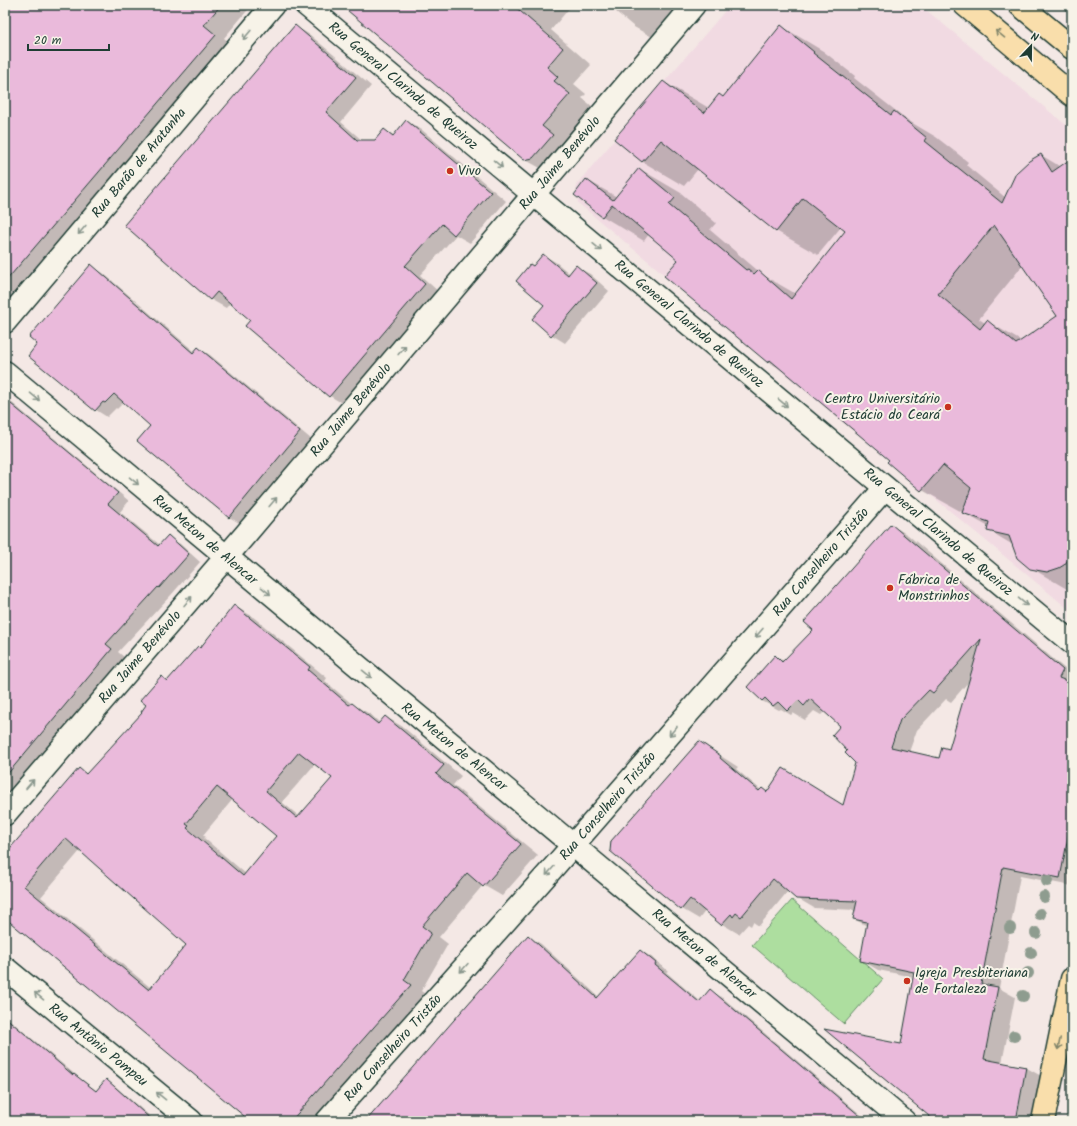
<svg xmlns="http://www.w3.org/2000/svg" width="1077" height="1126" font-family="Kalam,sans-serif">
	<style>
		.built { fill: #f1dae2 }
		.green { fill: #adde9f; stroke: #668e6a }
		.shadow { fill: #0003; fill-rule: evenodd }
		.building { fill: #eabadb; stroke: #1f3d34; fill-rule: evenodd }
		.lines { fill: none; stroke-linecap: round; stroke-linejoin: round }
		.minor-casing { stroke: #1f3d34; stroke-width: 25 }
		.tertiary-casing { stroke: #1f3d34; stroke-width: 25 }
		.primary-casing { stroke: #1f3d34; stroke-width: 25 }
		.minor { stroke: #f7f3e8; stroke-width: 22 }
		.tertiary { stroke: #f7f3e8; stroke-width: 22 }
		.primary { stroke: #f9deab; stroke-width: 22 }
		.tree { fill: #8e9c8f }
		.oneway { stroke: #81856a }
		.oneway2 { stroke: #8b988e }
		.poi-dot { fill: #c8321e; stroke: #f7f3e8; stroke-width: 1.5 }
		.labels { text-anchor: middle; dominant-baseline: central; stroke-width: 4; stroke-linejoin: round; paint-order: stroke }
		.street-label { font-size: 14px; fill: #1f3d34; stroke: #f7f3e8 }
		.poi-label { font-size: 14px; fill: #1f3d34; stroke: #f7f3e8; text-anchor: start }
	</style>
	<rect width="100%" height="100%" fill="#f4e8e5"/>
	<filter id="ink" filterUnits="userSpaceOnUse"><feTurbulence type="fractalNoise" baseFrequency=".025" numOctaves="2"/><feDisplacementMap in="SourceGraphic" scale="8" xChannelSelector="R" yChannelSelector="G"/><feConvolveMatrix kernelMatrix="1 2 1 2 8 2 1 2 1" color-interpolation-filters="sRGB"/></filter>
	<g filter="url(#ink)">
		<polygon class="built" points="730,5 920,5 1072,130 1072,612 578,203 576,185"/>
		<polygon class="green" points="792,900 883,979 844,1024 752,945"/>
		<g class="shadow">
			<polygon points="5,5 252,5 224,38 236,48 5,308"/>
			<polygon points="343,5 572,5 551,30 591,65 574,84 586,94 582,98 598,111 553,175 524,159"/>
			<polygon points="608,5 707,5 679,37 663,43 634,27"/>
			<polygon points="1060,5 1072,5 1072,15"/>
			<polygon points="295,26 310,35 371,86 341,122 363,141 376,141 385,130 395,136 407,121 422,130 506,201 470,243 456,235 420,275 440,293 345,405 330,396 252,320 231,302 226,308 210,299"/>
			<path d="M781,26L823,51L855,76L854,78L909,121L936,137L958,154L968,162L966,165L1006,198L1041,155L1061,167L1072,164V592L1026,565L1013,545L988,530L989,527L922,490L890,460L787,373L769,362L665,276L679,259L649,234L644,241L602,216L575,194L587,180L617,197L640,169L681,193L716,223L710,230L763,275L796,294L846,231L841,227L818,255L776,231L698,169L684,186L643,162L615,139L664,82L709,108L723,98ZM1023,265L1058,317L1021,341L987,321L985,323L979,319Z"/>
			<polygon points="543,255 557,263 570,274 576,267 590,274 609,291 565,343 552,335 545,305"/>
			<polygon points="91,266 103,273 195,352 198,348 210,355 311,439 241,524 229,517 152,426 124,402 117,409 116,408 107,417 96,410"/>
			<polygon points="5,397 129,501 120,512 160,545 168,537 180,544 200,562 172,594 118,652 124,657 5,798"/>
			<path d="M891,525L908,535L1072,675V886L1020,876L999,988L1015,997L1002,1063L1025,1067L1043,1077L1035,1121H937L901,1045L914,977L878,970L861,960L867,926L854,919L856,910L814,908L797,898L788,891L759,926L753,922L751,926L748,924L739,934L722,924L706,910L699,919L682,909L611,850L699,742L738,767L736,769L761,790L762,789L768,792L844,806L856,762L848,751L841,726L825,711L821,715L814,711L805,720L793,713L791,715L781,709L779,710L762,701L775,656L784,661L814,629ZM970,680L950,750L940,760L909,752L917,730L946,699L951,702Z"/>
			<path d="M234,606L252,616L327,678L325,681L352,704L370,714L380,723L386,717L403,727L461,776L453,785L538,855L502,896L483,885L439,937L448,944L421,991L428,996L317,1121H252L5,917V856L79,769L87,774L143,712L161,677L169,681L201,649ZM315,764L333,778L300,817L282,802ZM233,799L278,836L246,874L204,838L206,837L203,835ZM80,851L187,945L151,988L41,897Z"/>
			<polygon points="528,936 541,944 599,997 641,951 653,958 668,971 666,972 701,1002 710,991 723,998 867,1120 866,1121 367,1121"/>
			<polygon points="5,1016 78,1077 97,1091 106,1080 115,1086 152,1118 154,1117 161,1121 5,1121"/>
		</g>
		<g class="building">
			<polygon points="5,5 221,5 204,25 216,35 5,282"/>
			<polygon points="341,5 513,5 563,48 547,67 558,77 554,81 570,94 542,126 553,135 533,158 524,160"/>
			<polygon points="295,25 356,77 326,112 357,140 375,140 384,129 393,136 406,120 491,192 454,235 442,224 405,266 425,284 329,397 245,326 250,320 217,292 210,300 124,225"/>
			<path d="M781,25L814,52L813,53L891,115L894,111L927,138L925,141L1002,203L1016,173L1029,161L1041,154L1052,172L1072,158V555L1064,565L1059,568L1047,572L1030,569L1017,558L1009,536L987,531L989,522L962,513L971,488L943,465L921,491L887,462L889,460L770,360L768,363L664,276L678,260L612,204L602,217L574,195L586,179L613,200L639,168L675,198L669,205L746,270L748,269L754,274L758,270L791,299L845,231L803,198L776,232L661,140L642,162L614,139L663,81L704,113L719,94L723,97ZM994,225L1057,316L1016,344L987,320L980,329L938,294Z"/>
			<polygon points="543,254 568,275 576,265 597,283 551,336 532,319 544,305 516,281 530,264 533,266"/>
			<polygon points="91,264 193,353 198,347 300,432 229,518 137,441 150,426 114,394 105,403 103,402 95,411 28,356 37,344 29,337"/>
			<polygon points="5,399 118,493 108,504 158,546 168,535 189,554 159,588 158,587 106,644 112,649 5,777"/>
			<path d="M891,524L1063,670L1059,678L1072,683V817L1060,878L1003,867L981,984L998,987L984,1059L1026,1067L1016,1121H935L824,1029L901,1044L914,972L860,961L867,922L853,919L857,901L796,899L773,879L741,917L736,913L733,917L731,914L721,925L690,899L681,910L610,851L611,841L699,741L721,756L720,758L759,791L762,788L767,792L783,768L843,805L855,763L845,753L847,751L832,735L840,726L810,699L804,706L798,700L787,711L778,702L773,706L765,698L762,701L747,687L775,655L782,662L813,630L804,622ZM981,639L949,749L942,747L939,758L891,747L900,720L929,690L933,693Z"/>
			<path d="M234,605L310,667L308,670L349,705L352,703L378,724L385,716L444,765L436,774L521,844L483,887L467,873L422,926L431,933L404,980L411,985L291,1121H250L5,918V854L79,768L86,774L142,713L141,712L146,705L140,700L161,676L167,681L198,646L200,648ZM299,752L332,778L297,818L266,791ZM217,787L276,836L243,876L187,828L189,826L186,824ZM65,838L186,945L149,990L24,886Z"/>
			<polygon points="528,935 597,998 640,950 656,963 655,965 699,1002 710,989 866,1121 366,1121"/>
			<polygon points="5,1017 73,1075 74,1074 96,1091 106,1079 153,1121 5,1121"/>
		</g>
		<g class="lines">
			<defs>
				<g id="minor">
					<polyline points="306,5 1072,643"/>
					<polyline points="5,968 191,1121"/>
					<polyline points="327,1121 553,868 885,488"/>
				</g>
				<g id="tertiary">
					<polyline points="5,322 273,5"/>
					<path d="M5,372C304,623 605,871 904,1121"/>
					<polyline points="5,814 245,535 694,5"/>
				</g>
				<g id="primary">
					<polyline points="965,5 1072,95"/>
					<polyline points="1020,5 1072,48"/>
					<polyline points="1043,1121 1072,979"/>
				</g>
			</defs>
			<use href="#minor" class="minor-casing"/>
			<use href="#tertiary" class="tertiary-casing"/>
			<use href="#primary" class="primary-casing"/>
			<use href="#minor" class="minor"/>
			<use href="#tertiary" class="tertiary"/>
			<use href="#primary" class="primary"/>
		</g>
		<g class="tree">
			<circle cx="1047" cy="881" r="6"/>
			<circle cx="1044" cy="897" r="6"/>
			<circle cx="1040" cy="914" r="6"/>
			<circle cx="1010" cy="928" r="6"/>
			<circle cx="1036" cy="933" r="6"/>
			<circle cx="1031" cy="953" r="6"/>
			<circle cx="1028" cy="973" r="6"/>
			<circle cx="1023" cy="996" r="6"/>
			<circle cx="1014" cy="1036" r="6"/>
		</g>
		<defs><path id="oneway-shaft" d="M-6 0H5M1.5-3L5.5 0L1.5 3" fill="none" stroke-width="1.6" stroke-linecap="round" stroke-linejoin="round"/></defs>
		<g class="oneway">
			<use href="#oneway-shaft" transform="translate(1000 34) rotate(-140)"/>
			<use href="#oneway-shaft" transform="translate(1059 1044) rotate(102)"/>
		</g>
		<g class="oneway2">
			<use href="#oneway-shaft" transform="translate(247 35) rotate(130)"/>
			<use href="#oneway-shaft" transform="translate(498 164) rotate(40)"/>
			<use href="#oneway-shaft" transform="translate(82 230) rotate(130)"/>
			<use href="#oneway-shaft" transform="translate(597 247) rotate(40)"/>
			<use href="#oneway-shaft" transform="translate(402 350) rotate(-50)"/>
			<use href="#oneway-shaft" transform="translate(35 397) rotate(40)"/>
			<use href="#oneway-shaft" transform="translate(783 403) rotate(40)"/>
			<use href="#oneway-shaft" transform="translate(134 481) rotate(40)"/>
			<use href="#oneway-shaft" transform="translate(273 502) rotate(-50)"/>
			<use href="#oneway-shaft" transform="translate(266 591) rotate(39)"/>
			<use href="#oneway-shaft" transform="translate(188 601) rotate(-49)"/>
			<use href="#oneway-shaft" transform="translate(1023 602) rotate(40)"/>
			<use href="#oneway-shaft" transform="translate(759 633) rotate(131)"/>
			<use href="#oneway-shaft" transform="translate(367 674) rotate(39)"/>
			<use href="#oneway-shaft" transform="translate(673 731) rotate(131)"/>
			<use href="#oneway-shaft" transform="translate(30 784) rotate(-49)"/>
			<use href="#oneway-shaft" transform="translate(550 871) rotate(132)"/>
			<use href="#oneway-shaft" transform="translate(464 968) rotate(132)"/>
			<use href="#oneway-shaft" transform="translate(39 996) rotate(-140)"/>
			<use href="#oneway-shaft" transform="translate(161 1096) rotate(-141)"/>
		</g>
	</g>
	<g class="poi-dot">
		<circle cx="450" cy="171" r="4"/>
		<circle cx="948" cy="407" r="4"/>
		<circle cx="890" cy="588" r="4"/>
		<circle cx="907" cy="981" r="4"/>
	</g>
	<g class="labels">
		<g class="street-label">
			<text transform="translate(403 86) rotate(40)">Rua General Clarindo de Queiroz</text>
			<text transform="translate(139 163) rotate(-50)">Rua Barão de Aratanha</text>
			<text transform="translate(560 163) rotate(-50)">Rua Jaime Benévolo</text>
			<text transform="translate(689 324) rotate(40)">Rua General Clarindo de Queiroz</text>
			<text transform="translate(351 410) rotate(-50)">Rua Jaime Benévolo</text>
			<text transform="translate(938 532) rotate(40)">Rua General Clarindo de Queiroz</text>
			<text transform="translate(205 540) rotate(40)">Rua Meton de Alencar</text>
			<text transform="translate(821 562) rotate(-49)">Rua Conselheiro Tristão</text>
			<text transform="translate(140 657) rotate(-49)">Rua Jaime Benévolo</text>
			<text transform="translate(454 747) rotate(39)">Rua Meton de Alencar</text>
			<text transform="translate(608 806) rotate(-49)">Rua Conselheiro Tristão</text>
			<text transform="translate(704 954) rotate(40)">Rua Meton de Alencar</text>
			<text transform="translate(98 1045) rotate(39)">Rua Antônio Pompeu</text>
			<text transform="translate(393 1048) rotate(-48)">Rua Conselheiro Tristão</text>
		</g>
		<g class="poi-label">
			<text x="458" y="171">Vivo</text>
			<text x="940" y="399" text-anchor="end">Centro Universitário<tspan x="940" dy="16">Estácio do Ceará</tspan></text>
			<text x="898" y="580">Fábrica de<tspan x="898" dy="16">Monstrinhos</tspan></text>
			<text x="915" y="973">Igreja Presbiteriana<tspan x="915" dy="16">de Fortaleza</tspan></text>
		</g>
	</g>
	<rect width="1077" height="1126" fill="none" stroke="#f7f3e8" stroke-width="20"/>
	<rect x="10" y="10" width="1057" height="1106" fill="none" stroke="#1f3d34" stroke-width="1.5" filter="url(#ink)"/>
	<g transform="translate(1031 46) rotate(22)" stroke="#f7f3e8" stroke-width="3" paint-order="stroke">
	<path d="M0-3L7 15L0 10L-7 15Z" fill="#1f3d34"/>
	<text y="-6" font-size="11" font-weight="bold" text-anchor="middle" fill="#1f3d34">N</text>
	</g>
	<path d="M28 44v6h81v-6" fill="none" stroke="#1f3d34" stroke-width="2"/>
	<text x="34" y="44" font-size="12" fill="#1f3d34" stroke="#f7f3e8" stroke-width="3" paint-order="stroke">20 m</text>
</svg>
